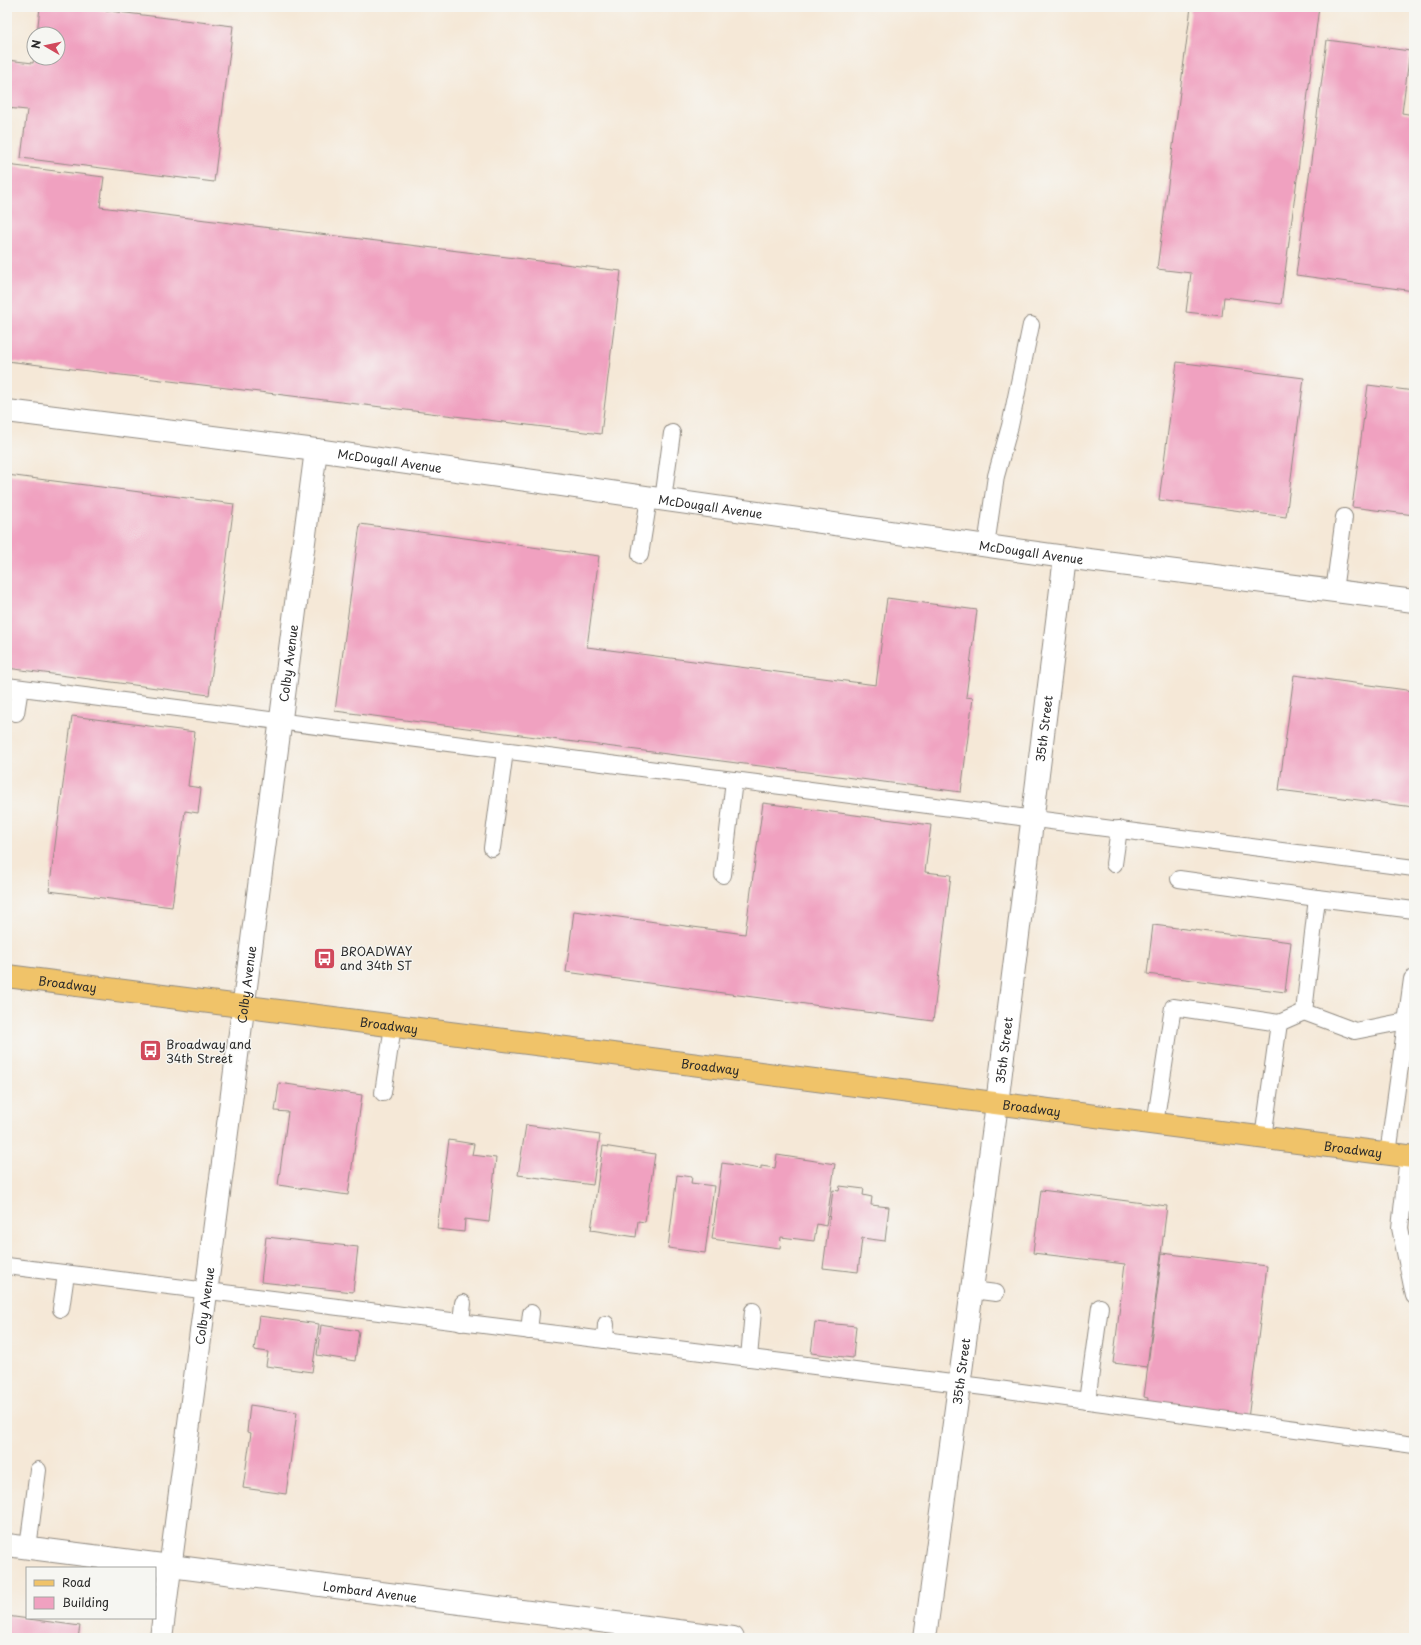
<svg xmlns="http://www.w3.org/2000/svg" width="1421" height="1645" font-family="'Playpen Sans',sans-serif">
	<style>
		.building { fill: #f0a1c0 }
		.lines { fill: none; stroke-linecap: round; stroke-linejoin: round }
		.service-casing { stroke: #908a81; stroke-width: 18 }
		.minor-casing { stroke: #908a81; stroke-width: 24 }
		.primary-casing { stroke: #908a81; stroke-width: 24 }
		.service { stroke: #fff; stroke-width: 16 }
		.minor { stroke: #fff; stroke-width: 22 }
		.primary { stroke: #f0c369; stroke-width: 22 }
		.labels { text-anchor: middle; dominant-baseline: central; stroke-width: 3; stroke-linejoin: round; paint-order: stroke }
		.street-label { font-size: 12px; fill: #2b2b2b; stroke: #f6f6f2 }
		.poi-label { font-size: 12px; fill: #2b2b2b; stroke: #f6f6f2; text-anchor: start }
	</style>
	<rect width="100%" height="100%" fill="#f6f6f2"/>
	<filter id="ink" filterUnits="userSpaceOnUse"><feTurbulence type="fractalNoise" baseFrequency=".025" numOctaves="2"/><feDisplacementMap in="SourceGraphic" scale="8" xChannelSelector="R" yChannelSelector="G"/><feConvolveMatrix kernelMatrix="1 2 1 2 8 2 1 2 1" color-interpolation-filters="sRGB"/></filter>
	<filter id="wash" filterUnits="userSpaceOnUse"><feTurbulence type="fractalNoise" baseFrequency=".012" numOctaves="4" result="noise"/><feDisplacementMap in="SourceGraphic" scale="16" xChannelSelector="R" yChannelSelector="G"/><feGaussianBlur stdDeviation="0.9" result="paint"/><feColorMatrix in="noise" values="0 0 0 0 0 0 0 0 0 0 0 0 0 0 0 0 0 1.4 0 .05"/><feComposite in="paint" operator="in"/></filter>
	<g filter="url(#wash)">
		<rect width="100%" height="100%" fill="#f5e8d7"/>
		<g id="blocks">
			<g class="building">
				<polygon points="40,7 77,7 233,26 214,182 21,158 27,110 7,108 7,60 33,63 34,58 58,58 58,34 37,34"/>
				<polygon points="1191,7 1319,7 1281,304 1224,297 1222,316 1186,312 1191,273 1157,269"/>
				<polygon points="1327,40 1410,51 1402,113 1414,115 1414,291 1296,275"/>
				<polygon points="7,165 104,177 100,207 621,271 601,434 7,361"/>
				<polygon points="1177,362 1304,378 1286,517 1159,500"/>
				<polygon points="1368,385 1414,391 1414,515 1352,507"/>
				<polygon points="7,475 234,504 209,695 7,668"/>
				<polygon points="360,524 599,556 587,647 876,685 887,598 977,610 966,697 973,698 961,792 335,711"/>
				<polygon points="1294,675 1414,691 1414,807 1279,790"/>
				<polygon points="72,716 195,732 188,786 201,788 198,813 185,811 172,907 49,891"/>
				<polygon points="763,803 931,825 925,872 951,875 933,1021 566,972 574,911 745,934"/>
				<polygon points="1153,925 1291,942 1285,992 1147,974"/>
				<polygon points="1414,1015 1414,1060 1407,1059"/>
				<polygon points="279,1083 362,1095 348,1195 278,1185 288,1112 275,1111"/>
				<polygon points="526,1125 600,1135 593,1185 518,1175"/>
				<polygon points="449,1140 474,1144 472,1155 496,1158 489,1222 465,1219 464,1232 437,1229"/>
				<polygon points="603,1146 655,1154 645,1222 638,1221 636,1237 591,1230"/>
				<polygon points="777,1155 835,1164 826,1226 817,1224 814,1241 781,1237 780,1248 712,1239 722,1163 761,1169 761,1166 775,1168"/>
				<polygon points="677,1175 692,1177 691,1183 714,1186 705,1253 668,1248"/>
				<polygon points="840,1186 864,1189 863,1195 872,1197 871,1205 889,1207 885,1241 862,1238 858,1272 823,1268 833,1190 839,1191"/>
				<polygon points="1041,1190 1167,1206 1147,1367 1113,1363 1125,1264 1033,1253"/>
				<polygon points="266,1237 358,1247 353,1292 261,1282"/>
				<polygon points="1162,1253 1267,1266 1248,1419 1147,1407 1148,1398 1144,1397"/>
				<polygon points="259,1316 319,1324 312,1372 266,1366 268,1352 254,1350"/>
				<polygon points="815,1322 856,1326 853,1358 811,1353"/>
				<polygon points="321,1325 359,1331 355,1361 317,1355"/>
				<polygon points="250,1405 297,1412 286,1494 243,1488 251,1433 247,1432"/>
				<polygon points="7,1616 80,1626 78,1638 7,1638"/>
			</g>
		</g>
	</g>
	<g filter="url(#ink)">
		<use href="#blocks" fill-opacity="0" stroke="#908a81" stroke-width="1"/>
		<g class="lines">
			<defs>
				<g id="service">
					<polyline points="663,500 672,433"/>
					<polyline points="986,546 996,476 1010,426 1031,325"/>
					<polyline points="640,555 649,498"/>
					<polyline points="1334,591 1344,517"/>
					<polyline points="7,686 1414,868"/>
					<polyline points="16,713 20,688"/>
					<polyline points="492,848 505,751"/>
					<polyline points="1114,864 1119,829"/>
					<polyline points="723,875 734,780"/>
					<polyline points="1179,879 1317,898"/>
					<polyline points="1304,1012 1355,1031 1406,1021"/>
					<polyline points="1279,1023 1304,1012 1317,898 1414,910"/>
					<polyline points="383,1093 393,1026"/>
					<polyline points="1155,1124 1173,1007 1279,1023 1263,1138"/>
					<polyline points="1388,1154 1412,979 1414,979"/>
					<polyline points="1408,1156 1400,1228 1414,1296"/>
					<polyline points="7,1266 984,1387 1414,1445"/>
					<polyline points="972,1290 996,1293"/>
					<polyline points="61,1309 66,1274"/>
					<polyline points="461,1323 463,1303"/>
					<polyline points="529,1331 531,1313"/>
					<polyline points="605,1340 606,1324"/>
					<polyline points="749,1358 753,1311"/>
					<polyline points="1087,1401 1100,1307"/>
					<polyline points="28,1548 38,1470"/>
				</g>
				<g id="minor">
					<path id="s1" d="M7,411L316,450L1065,557L1414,601"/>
					<path id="s2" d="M7,1545L733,1638"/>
					<path id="s3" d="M161,1638L316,450"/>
					<path id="s4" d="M925,1638L997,1104L1065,557"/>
				</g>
				<g id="primary">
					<path id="s5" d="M7,976L1414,1157"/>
				</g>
			</defs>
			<use href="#service" class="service-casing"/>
			<use href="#minor" class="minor-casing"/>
			<use href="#primary" class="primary-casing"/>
			<use href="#service" class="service"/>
			<use href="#minor" class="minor"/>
			<use href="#primary" class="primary"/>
		</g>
	</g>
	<defs>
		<symbol id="bus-square" viewBox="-11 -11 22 22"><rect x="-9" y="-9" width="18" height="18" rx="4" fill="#d1495b" stroke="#f6f6f2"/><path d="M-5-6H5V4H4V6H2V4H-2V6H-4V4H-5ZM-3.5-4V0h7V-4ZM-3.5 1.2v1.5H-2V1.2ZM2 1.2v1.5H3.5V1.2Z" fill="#fff"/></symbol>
	</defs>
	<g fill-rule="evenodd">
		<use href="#bus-square" x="312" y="946" width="25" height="25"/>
		<use href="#bus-square" x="138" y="1038" width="25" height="25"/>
	</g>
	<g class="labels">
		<g class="street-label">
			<text stroke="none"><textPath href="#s1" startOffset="386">McDougall Avenue</textPath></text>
			<text stroke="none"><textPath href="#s1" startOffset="710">McDougall Avenue</textPath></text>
			<text stroke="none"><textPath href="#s1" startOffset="1034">McDougall Avenue</textPath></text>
			<text stroke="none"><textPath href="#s3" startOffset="983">Colby Avenue</textPath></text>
			<text stroke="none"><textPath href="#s4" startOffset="917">35th Street</textPath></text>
			<text stroke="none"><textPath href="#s5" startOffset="61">Broadway</textPath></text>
			<text stroke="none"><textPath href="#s3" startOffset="659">Colby Avenue</textPath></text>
			<text stroke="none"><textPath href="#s5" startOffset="385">Broadway</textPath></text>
			<text stroke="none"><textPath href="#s4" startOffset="593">35th Street</textPath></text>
			<text stroke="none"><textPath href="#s5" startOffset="709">Broadway</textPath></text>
			<text stroke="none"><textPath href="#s5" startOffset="1033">Broadway</textPath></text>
			<text stroke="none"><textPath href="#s5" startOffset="1357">Broadway</textPath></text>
			<text stroke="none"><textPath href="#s3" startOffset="335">Colby Avenue</textPath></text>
			<text stroke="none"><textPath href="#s4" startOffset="269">35th Street</textPath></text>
			<text stroke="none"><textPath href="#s2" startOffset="366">Lombard Avenue</textPath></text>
		</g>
		<g class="poi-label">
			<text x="340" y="951">BROADWAY<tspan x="340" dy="14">and 34th ST</tspan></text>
			<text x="166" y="1044">Broadway and<tspan x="166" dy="14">34th Street</tspan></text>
		</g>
	</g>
	<rect width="1421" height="1645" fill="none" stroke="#f6f6f2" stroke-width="24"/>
	<rect x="26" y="1567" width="130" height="52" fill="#f6f6f2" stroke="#a5a5a2"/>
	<rect x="34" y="1580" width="20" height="6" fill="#f0c369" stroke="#a5a5a2"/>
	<text x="62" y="1587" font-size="12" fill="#2b2b2b">Road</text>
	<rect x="34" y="1597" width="20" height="12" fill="#f0a1c0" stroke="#a5a5a2"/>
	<text x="62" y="1607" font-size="12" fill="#2b2b2b">Building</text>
	<g transform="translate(46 46) rotate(279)"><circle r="19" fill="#f6f6f2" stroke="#a5a5a2"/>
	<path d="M0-3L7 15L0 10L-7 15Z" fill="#d1495b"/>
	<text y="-6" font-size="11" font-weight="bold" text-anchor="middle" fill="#2b2b2b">N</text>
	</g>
</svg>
